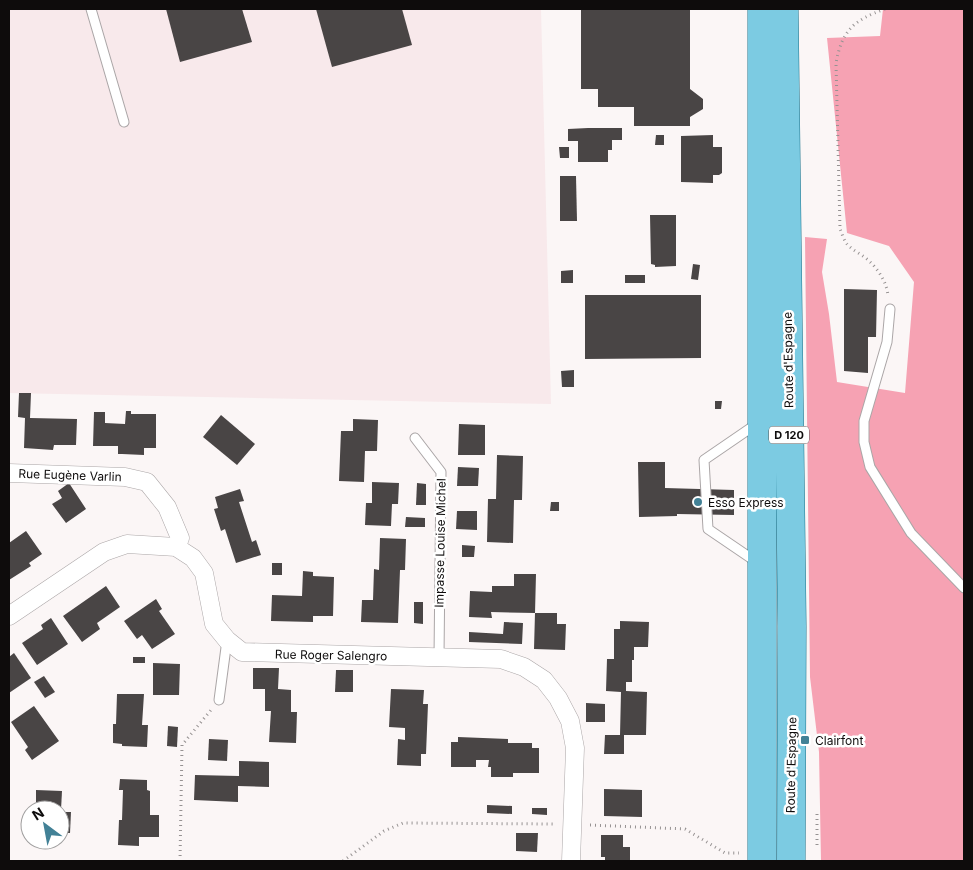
<svg xmlns="http://www.w3.org/2000/svg" width="973" height="870" font-family="Inter,sans-serif">
	<style>
		.built { fill: #f8e9eb }
		.forest { fill: #f6a2b3 }
		.building { fill: #494545 }
		.lines { fill: none; stroke-linecap: round; stroke-linejoin: round }
		.lane-casing { stroke: #aba6a7; stroke-width: 11 }
		.street-casing { stroke: #aba6a7; stroke-width: 19 }
		.primary-casing { stroke: #1c728a; stroke-width: 29 }
		.path { stroke: #969292; stroke-width: 3; stroke-dasharray: 1 4; stroke-linecap: butt }
		.lane { stroke: #fff; stroke-width: 9 }
		.street { stroke: #fff; stroke-width: 18 }
		.primary { stroke: #7ccbe2; stroke-width: 28 }
		.poi-dot { fill: #428196; stroke: #fff; stroke-width: 2 }
		.labels { text-anchor: middle; dominant-baseline: central; stroke-width: 5; stroke-linejoin: round; paint-order: stroke }
		.shield { fill: #fff; stroke: #565555; stroke-width: 1 }
		.shield-label { font-size: 11px; font-weight: bold; fill: #0e0c0c }
		.street-label { font-size: 12px; fill: #0e0c0c; stroke: #fff }
		.poi-label { font-size: 12px; fill: #0e0c0c; stroke: #fff; text-anchor: start }
	</style>
	<rect width="100%" height="100%" fill="#fbf6f6"/>
	<polygon class="built" points="9,9 541,9 551,404 9,393"/>
	<polygon class="forest" points="883,9 964,9 964,861 821,861 819,752 810,677 805,237 827,239 822,272 829,314 837,382 905,393 914,282 889,246 847,233 827,38 880,36"/>
	<g class="building">
		<polygon points="166,9 242,9 252,42 180,62"/>
		<polygon points="316,9 402,9 412,45 332,67"/>
		<polygon points="581,9 690,9 690,89 703,99 703,109 690,117 690,126 634,126 634,107 598,107 598,89 581,89"/>
		<polygon points="588,128 622,128 622,140 612,140 612,150 608,150 608,162 578,162 578,141 568,141 568,129"/>
		<polygon points="656,135 664,135 664,145 655,145"/>
		<polygon points="713,135 713,147 722,147 722,173 719,175 713,175 713,183 681,182 681,136"/>
		<polygon points="559,147 569,147 569,158 560,158"/>
		<polygon points="560,176 576,176 577,221 560,221"/>
		<polygon points="650,215 676,215 676,266 655,267 655,265 651,264"/>
		<polygon points="693,264 700,265 698,280 691,279"/>
		<polygon points="573,270 573,283 561,283 561,271"/>
		<rect x="625" y="275" width="20" height="8"/>
		<polygon points="844,289 877,290 876,337 868,337 868,373 844,371"/>
		<polygon points="585,295 701,295 701,358 585,359"/>
		<polygon points="574,370 574,387 562,387 561,371"/>
		<polygon points="19,393 31,393 30,418 77,419 76,445 54,445 53,450 24,448 25,418 18,417"/>
		<polygon points="715,401 722,401 721,409 715,409"/>
		<polygon points="126,411 131,411 131,414 156,414 156,448 144,448 144,455 122,454 118,454 118,446 93,446 94,412 105,412 105,423 125,424"/>
		<polygon points="221,415 255,444 237,465 203,437"/>
		<polygon points="353,419 378,420 377,451 365,451 364,482 339,481 341,431 353,431"/>
		<polygon points="459,424 485,425 485,455 458,455"/>
		<polygon points="497,455 523,456 522,500 514,500 513,543 487,542 488,499 496,499"/>
		<polygon points="638,462 665,462 665,488 734,490 734,515 677,514 677,516 639,517"/>
		<polygon points="458,467 479,468 478,486 457,486"/>
		<polygon points="372,482 399,483 398,504 392,504 391,526 365,525 366,503 372,503"/>
		<polygon points="69,483 86,509 66,523 52,504 62,498 58,491"/>
		<polygon points="417,483 426,484 426,505 416,505"/>
		<polygon points="240,489 244,501 239,502 252,542 256,540 261,555 236,563 225,529 221,531 214,509 218,508 215,497"/>
		<polygon points="551,502 559,502 559,511 550,511"/>
		<polygon points="457,511 477,511 477,530 456,529"/>
		<polygon points="406,517 425,518 425,527 405,527"/>
		<polygon points="26,531 42,554 29,563 31,566 9,580 9,543"/>
		<polygon points="380,538 406,539 405,570 400,570 398,623 361,622 362,600 373,600 374,569 379,570"/>
		<polygon points="462,545 475,546 474,557 462,557"/>
		<rect x="272" y="563" width="10" height="12"/>
		<polygon points="303,571 313,572 313,576 334,577 333,616 313,616 313,622 271,621 272,595 302,596"/>
		<polygon points="514,574 536,574 535,613 491,612 492,618 469,617 470,591 492,592 492,586 514,586"/>
		<polygon points="106,586 120,607 97,623 100,629 82,642 63,616"/>
		<polygon points="156,599 162,609 159,611 175,634 152,649 142,635 137,639 124,621"/>
		<polygon points="414,602 423,602 423,624 414,623"/>
		<polygon points="535,613 557,613 557,624 566,624 565,650 534,649"/>
		<polygon points="51,618 68,644 37,665 22,643 43,629 41,625"/>
		<polygon points="620,621 649,622 648,647 634,647 634,660 632,660 632,682 626,682 626,691 647,692 646,735 624,735 624,754 604,754 605,735 620,735 621,692 606,691 607,659 614,659 614,629 620,629"/>
		<polygon points="504,622 523,623 522,644 469,642 469,632 503,634"/>
		<polygon points="14,653 31,678 9,693 9,657"/>
		<rect x="133" y="657" width="12" height="6"/>
		<polygon points="153,663 180,664 179,695 153,695"/>
		<polygon points="253,668 279,668 278,689 291,690 291,712 297,712 296,743 269,742 271,711 265,711 265,689 253,689"/>
		<polygon points="336,670 353,670 353,692 335,692"/>
		<polygon points="44,676 55,692 45,698 34,682"/>
		<polygon points="391,689 424,690 423,704 428,704 426,754 421,754 421,766 397,765 398,739 405,740 405,728 389,727"/>
		<polygon points="117,694 144,694 142,725 148,725 147,747 122,746 122,744 113,743 113,724 116,724"/>
		<polygon points="586,703 605,704 605,722 586,722"/>
		<polygon points="34,706 59,741 32,760 25,750 28,747 11,722"/>
		<polygon points="168,726 178,727 177,747 167,746"/>
		<polygon points="458,737 508,739 508,743 532,743 532,748 539,748 539,773 513,773 513,777 491,777 491,767 488,767 489,760 476,760 476,767 451,767 451,742 458,742"/>
		<polygon points="209,739 228,740 227,761 208,760"/>
		<polygon points="239,761 269,762 269,787 238,786 238,802 194,800 195,775 239,776"/>
		<polygon points="120,779 147,780 147,790 150,791 150,815 159,815 159,837 139,837 139,846 118,845 119,820 122,820 123,790 119,790"/>
		<polygon points="604,789 642,790 642,817 604,816"/>
		<polygon points="36,790 62,791 61,810 36,810"/>
		<polygon points="487,805 512,806 512,814 487,813"/>
		<polygon points="532,808 547,808 547,815 532,814"/>
		<polygon points="60,812 71,812 70,833 60,833"/>
		<polygon points="516,833 538,833 537,852 516,851"/>
		<polygon points="601,835 623,835 623,847 630,847 630,861 605,861 605,857 601,857"/>
		<polygon points="34,840 60,840 60,844 34,843"/>
	</g>
	<g class="lines">
		<defs>
			<g id="lane">
				<polyline points="91,9 124,122"/>
				<polyline points="890,309 887,342 864,421 864,442 870,467 911,533 964,588"/>
				<polyline points="415,438 441,472 439,657"/>
				<polyline points="758,563 708,529 704,460 758,423"/>
				<polyline points="219,700 227,640"/>
			</g>
			<g id="street">
				<polyline points="9,473 125,477 147,482 167,507 180,538 176,547"/>
				<polyline points="9,616 104,552 127,544 176,547 193,558 204,573 214,624 227,640 242,652 501,659 524,667 544,680 558,698 570,721 575,748 571,861"/>
			</g>
			<g id="primary">
				<polyline points="784,9 792,626 791,861"/>
				<polyline points="762,861 762,9"/>
			</g>
		</defs>
		<use href="#lane" class="lane-casing"/>
		<use href="#street" class="street-casing"/>
		<use href="#primary" class="primary-casing"/>
		<g class="path">
			<path d="M885,9C854,20 842,30 836,63L840,229C842,234 844,240 847,244C853,251 862,254 869,261C879,270 887,283 888,296"/>
			<polyline points="590,825 685,829 725,853 739,853"/>
			<polyline points="817,845 817,814"/>
			<polyline points="180,861 182,745 211,710"/>
			<polyline points="343,861 384,831 403,823 554,824"/>
		</g>
		<use href="#lane" class="lane"/>
		<use href="#street" class="street"/>
		<use href="#primary" class="primary"/>
	</g>
	<g class="poi-dot">
		<circle cx="698" cy="502" r="5"/>
		<rect x="800" y="735" width="10" height="10" rx="2.5"/>
	</g>
	<g class="labels">
		<rect class="shield" x="769" y="426.5" width="40" height="17" rx="4"/>
		<g class="shield-label">
			<text x="789" y="435">D 120</text>
		</g>
		<g class="street-label">
			<text transform="translate(788 360) rotate(-91)">Route d'Espagne</text>
			<text transform="translate(70 475) rotate(2)">Rue Eugène Varlin</text>
			<text transform="translate(440 543) rotate(-89)">Impasse Louise Michel</text>
			<text transform="translate(331 655) rotate(1)">Rue Roger Salengro</text>
			<text transform="translate(791 765) rotate(-89)">Route d'Espagne</text>
		</g>
		<g class="poi-label">
			<text x="708" y="502">Esso Express</text>
			<text x="815" y="740">Clairfont</text>
		</g>
	</g>
	<rect width="973" height="870" fill="none" stroke="#0e0c0c" stroke-width="20"/>
	<g transform="translate(45 825) rotate(328)"><circle r="24" fill="#ffffff" stroke="#9f9e9e"/>
	<path d="M0-4L9 19L0 12L-9 19Z" fill="#428196"/>
	<text y="-8" font-size="14" font-weight="bold" text-anchor="middle" fill="#0e0c0c">N</text>
	</g>
</svg>
